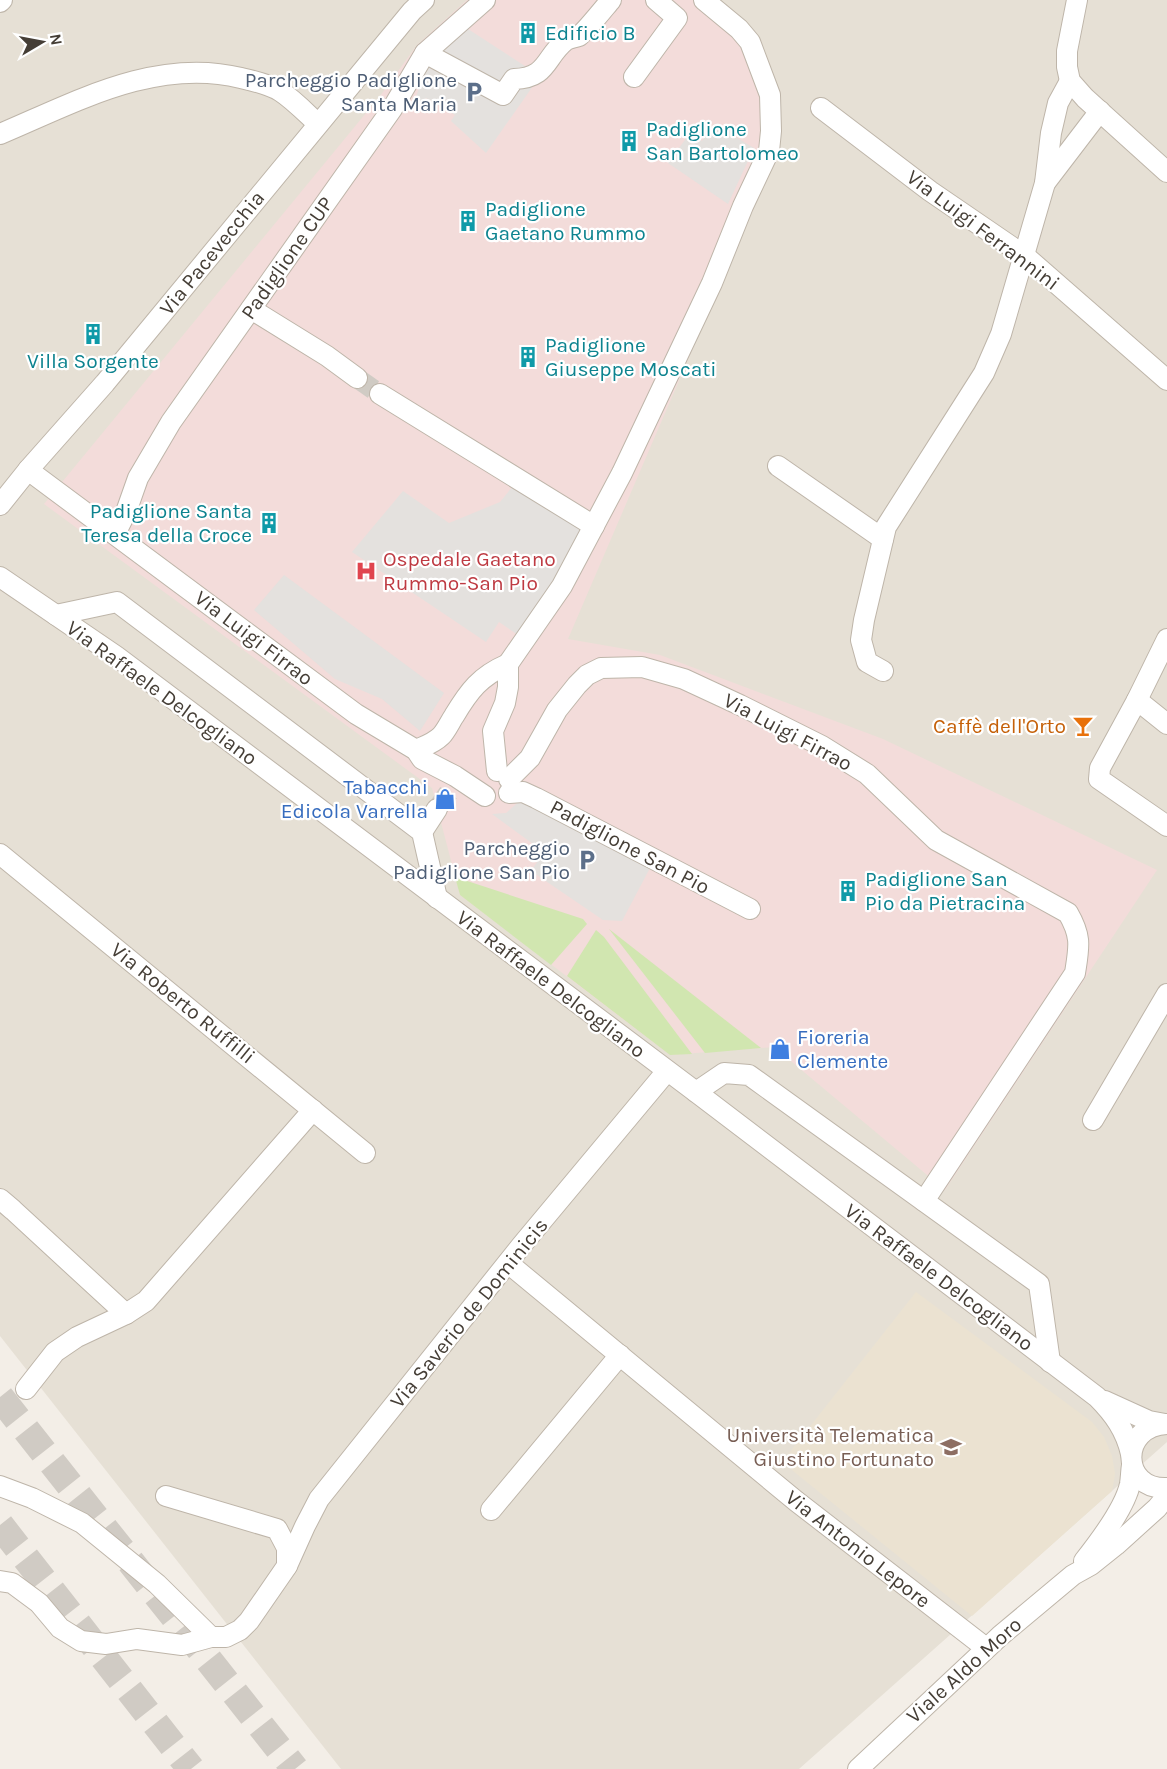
<svg xmlns="http://www.w3.org/2000/svg" width="1167" height="1769" font-family="Karla,sans-serif">
	<style>
		.residential { fill: #e6e0d5 }
		.education { fill: #ebe2d1 }
		.medical { fill: #f3dcda }
		.green { fill: #d1e6b0 }
		.parking { fill: #e4e1de }
		.lines { fill: none; stroke-linecap: round; stroke-linejoin: round }
		.minor-tunnel { stroke: #d0cbc4; stroke-width: 20; stroke-dasharray: 20 10; stroke-linecap: butt }
		.highway-tunnel { stroke: #d0cbc4; stroke-width: 28; stroke-dasharray: 28 14; stroke-linecap: butt }
		.minor-casing { stroke: #beb5a9; stroke-width: 22 }
		.minor { stroke: #fff; stroke-width: 20 }
		.labels { text-anchor: middle; dominant-baseline: central; stroke-width: 4.5; stroke-linejoin: round; paint-order: stroke }
		.culture-label { font-size: 21px; fill: #0d838f; stroke: #fff; text-anchor: start }
		.service-label { font-size: 21px; fill: #4e5e75; stroke: #fff; text-anchor: end }
		.street-label { font-size: 21px; fill: #453e36; stroke: #fff }
		.health-label { font-size: 21px; fill: #be3a42; stroke: #fff; text-anchor: start }
		.food-label { font-size: 21px; fill: #c56008; stroke: #fff; text-anchor: end }
		.shop-label { font-size: 21px; fill: #366cbe; stroke: #fff; text-anchor: end }
		.education-label { font-size: 21px; fill: #785e54; stroke: #fff; text-anchor: end }
	</style>
	<rect width="100%" height="100%" fill="#f3eee7"/>
	<polygon class="residential" points="0,0 1167,0 1167,1442 799,1769 341,1769 0,1336"/>
	<polygon class="education" points="916,1292 1092,1422 1104,1437 1112,1456 1115,1474 1112,1491 972,1616 782,1462"/>
	<polygon class="medical" points="467,0 714,0 778,90 780,137 769,171 568,639 660,655 883,739 1157,870 945,1190 774,1047 670,1055 460,895 432,788 44,504 380,96 417,45"/>
	<g class="green">
		<polygon points="455,877 583,919 587,924 551,965 460,895"/>
		<polygon points="609,929 761,1048 705,1053"/>
		<polygon points="596,930 604,937 692,1054 670,1055 567,976"/>
	</g>
	<g class="parking">
		<polygon points="468,29 528,68 533,86 486,153 451,121 455,115 426,98 419,109 414,103 427,64"/>
		<polygon points="714,124 754,148 728,204 668,163 690,133 702,141"/>
		<polygon points="517,481 587,524 521,637 499,622 486,642 352,552 403,491 449,523 500,502"/>
		<polygon points="284,575 444,693 420,731 382,699 335,679 254,610"/>
		<polygon points="523,798 650,868 622,921 603,920 531,871 544,852 492,814 506,813"/>
	</g>
	<g class="lines">
		<g class="minor-tunnel">
			<polyline points="357,378 380,394"/>
			<polyline points="437,809 451,789"/>
		</g>
		<g class="highway-tunnel">
			<polyline points="0,1397 295,1769"/>
			<polyline points="0,1525 191,1769"/>
		</g>
		<defs>
			<g id="minor">
				<polyline points="1077,0 1067,51 1067,67 1070,81 1085,98 1167,172"/>
				<polyline points="0,2 2,0"/>
				<path d="M425,53L503,95L514,79C548,78 545,57 565,41C570,37 574,38 579,36C585,32 605,7 611,0"/>
				<polyline points="634,77 677,18 656,0"/>
				<polyline points="821,108 930,191 1025,256 1167,380"/>
				<path d="M0,134C76,102 156,57 241,78C254,81 268,84 280,91C294,100 306,113 318,124"/>
				<polyline points="1045,183 1100,111"/>
				<polyline points="251,309 327,356 357,378"/>
				<polyline points="380,394 594,526"/>
				<polyline points="778,466 883,539"/>
				<polyline points="28,470 356,714 416,750 422,759 455,776 485,796"/>
				<polyline points="0,505 28,470 105,383 412,11 424,0"/>
				<polyline points="115,534 126,512 138,478 171,422 392,109 425,53 485,0"/>
				<path d="M0,577L116,656L696,1092L1097,1397C1114,1414 1126,1431 1131,1454"/>
				<polyline points="56,615 117,602 422,832 437,898"/>
				<polyline points="1167,639 1137,700 1100,768 1099,779 1167,826"/>
				<polyline points="508,664 562,586 622,473 712,283 743,206 769,151 771,131 770,95 750,42 739,29 704,0"/>
				<polyline points="883,671 867,662 861,640 864,620 886,527 984,373 1001,334 1045,183 1051,133 1058,103 1070,81"/>
				<polyline points="1137,700 1167,724"/>
				<path d="M416,750C425,746 434,743 441,736C446,731 450,722 454,716C469,691 480,676 508,664V687L505,703L493,731L497,771"/>
				<path d="M509,779L530,758L557,710L577,685L587,675L601,668L642,667L684,679L740,705L822,746L867,774L936,840L1068,913C1082,937 1079,947 1075,973L924,1201"/>
				<polyline points="509,793 523,792 536,798 750,909"/>
				<polyline points="422,832 437,809"/>
				<polyline points="0,854 365,1153"/>
				<polyline points="696,1092 724,1073 749,1075 1039,1284 1050,1362"/>
				<polyline points="1093,1120 1167,994"/>
				<polyline points="0,1199 13,1210 126,1314"/>
				<polyline points="508,1263 796,1501 986,1648"/>
				<polyline points="26,1389 55,1352 77,1337 126,1314 146,1301 313,1110"/>
				<polyline points="1105,1401 1149,1421 1165,1424"/>
				<path d="M1167,1424C1119,1426 1120,1490 1167,1488"/>
				<polyline points="0,1486 32,1498 82,1523 157,1584 211,1637"/>
				<polyline points="491,1510 620,1355"/>
				<path d="M1084,1561C1099,1542 1125,1508 1130,1484C1131,1478 1131,1471 1132,1465"/>
				<polyline points="287,1566 305,1526 319,1499 521,1246 667,1071"/>
				<polyline points="0,1581 12,1583 39,1603 60,1628 81,1641 106,1644 137,1639 182,1645 211,1637 226,1637 240,1630 249,1621 287,1566 287,1548 277,1529 166,1496"/>
				<polyline points="858,1769 1000,1636 1073,1575 1091,1565 1116,1545 1157,1508 1167,1496"/>
			</g>
		</defs>
		<use href="#minor" class="minor-casing"/>
		<use href="#minor" class="minor"/>
	</g>
	<defs>
		<symbol id="building-bare" viewBox="-9 -9 18 18"><path d="M-4-6H4V6H1V3H-1V6H-4ZM-2.5-4.3h1.7v1.8h-1.7ZM.8-4.3h1.7v1.8H.8ZM-2.5-1h1.7V.8h-1.7ZM.8-1h1.7V.8H.8Z" fill="#0f9aa8" stroke="#fff" stroke-width="2.5" paint-order="stroke"/></symbol>
		<symbol id="parking-bare" viewBox="-9 -9 18 18"><path d="M-3.5-5.5H1a3.5 3.5 0 0 1 0 7H-1V5.5H-3.5ZM-1-3.4V-.6H.8a1.4 1.4 0 0 0 0-2.8Z" fill="#5c6f8a" stroke="#fff" stroke-width="2.5" paint-order="stroke"/></symbol>
		<symbol id="hospital-bare" viewBox="-9 -9 18 18"><path d="M-5-5h3v3.5h4V-5h3V5h-3V1.5h-4V5h-3Z" fill="#e0444e" stroke="#fff" stroke-width="2.5" paint-order="stroke"/></symbol>
		<symbol id="bar-bare" viewBox="-9 -9 18 18"><path d="M-6-5H6L.8 .8V4.5H3.5V6h-7V4.5H-.8V.8Z" fill="#e8710a" stroke="#fff" stroke-width="2.5" paint-order="stroke"/></symbol>
		<symbol id="shop-bare" viewBox="-9 -9 18 18"><path d="M-5-2.5h2.3a2.7 3.5 0 0 1 5.4 0H5L5.5 6h-11ZM-1.5-2.5h3a1.5 2.3 0 0 0-3 0Z" fill="#3f7fe0" stroke="#fff" stroke-width="2.5" paint-order="stroke"/></symbol>
		<symbol id="university-bare" viewBox="-9 -9 18 18"><path d="M0-5L7-2L0 1L-7-2ZM-4 1L0 2.5L4 1V4Q0 6-4 4Z" fill="#8d6e63" stroke="#fff" stroke-width="2.5" paint-order="stroke"/></symbol>
	</defs>
	<g fill-rule="evenodd">
		<use href="#building-bare" x="513" y="18" width="30" height="30"/>
		<use href="#parking-bare" x="459" y="77" width="30" height="30"/>
		<use href="#building-bare" x="614" y="126" width="30" height="30"/>
		<use href="#building-bare" x="453" y="206" width="30" height="30"/>
		<use href="#building-bare" x="78" y="319" width="30" height="30"/>
		<use href="#building-bare" x="513" y="342" width="30" height="30"/>
		<use href="#building-bare" x="254" y="508" width="30" height="30"/>
		<use href="#hospital-bare" x="351" y="556" width="30" height="30"/>
		<use href="#bar-bare" x="1068" y="711" width="30" height="30"/>
		<use href="#shop-bare" x="430" y="784" width="30" height="30"/>
		<use href="#parking-bare" x="572" y="845" width="30" height="30"/>
		<use href="#building-bare" x="833" y="876" width="30" height="30"/>
		<use href="#shop-bare" x="765" y="1034" width="30" height="30"/>
		<use href="#university-bare" x="936" y="1432" width="30" height="30"/>
	</g>
	<g class="labels">
		<g class="culture-label">
			<text x="545" y="33">Edificio B</text>
			<text x="646" y="129">Padiglione<tspan x="646" dy="24">San Bartolomeo</tspan></text>
			<text x="485" y="209">Padiglione<tspan x="485" dy="24">Gaetano Rummo</tspan></text>
			<text x="545" y="345">Padiglione<tspan x="545" dy="24">Giuseppe Moscati</tspan></text>
			<text x="93" y="361" text-anchor="middle">Villa Sorgente</text>
			<text x="252" y="511" text-anchor="end">Padiglione Santa<tspan x="252" dy="24">Teresa della Croce</tspan></text>
			<text x="865" y="879">Padiglione San<tspan x="865" dy="24">Pio da Pietracina</tspan></text>
		</g>
		<g class="service-label">
			<text x="457" y="80">Parcheggio Padiglione<tspan x="457" dy="24">Santa Maria</tspan></text>
			<text x="570" y="848">Parcheggio<tspan x="570" dy="24">Padiglione San Pio</tspan></text>
		</g>
		<g class="street-label">
			<text transform="translate(983 230) rotate(37)">Via Luigi Ferrannini</text>
			<text transform="translate(212 253) rotate(-51)">Via Pacevecchia</text>
			<text transform="translate(287 258) rotate(-55)">Padiglione CUP</text>
			<text transform="translate(254 638) rotate(37)">Via Luigi Firrao</text>
			<text transform="translate(162 693) rotate(36)">Via Raffaele Delcogliano</text>
			<text transform="translate(788 732) rotate(28)">Via Luigi Firrao</text>
			<text transform="translate(630 847) rotate(28)">Padiglione San Pio</text>
			<text transform="translate(551 984) rotate(37)">Via Raffaele Delcogliano</text>
			<text transform="translate(183 1003) rotate(39)">Via Roberto Ruffilli</text>
			<text transform="translate(939 1277) rotate(37)">Via Raffaele Delcogliano</text>
			<text transform="translate(469 1313) rotate(-51)">Via Saverio de Dominicis</text>
			<text transform="translate(858 1549) rotate(38)">Via Antonio Lepore</text>
			<text transform="translate(964 1670) rotate(-42)">Viale Aldo Moro</text>
		</g>
		<g class="health-label">
			<text x="383" y="559">Ospedale Gaetano<tspan x="383" dy="24">Rummo-San Pio</tspan></text>
		</g>
		<g class="food-label">
			<text x="1066" y="726">Caffè dell'Orto</text>
		</g>
		<g class="shop-label">
			<text x="428" y="787">Tabacchi<tspan x="428" dy="24">Edicola Varrella</tspan></text>
			<text x="797" y="1037" text-anchor="start">Fioreria<tspan x="797" dy="24">Clemente</tspan></text>
		</g>
		<g class="education-label">
			<text x="934" y="1435">Università Telematica<tspan x="934" dy="24">Giustino Fortunato</tspan></text>
		</g>
	</g>
	<g transform="translate(42 42) rotate(80)" stroke="#ffffff" stroke-width="4.5" paint-order="stroke">
	<path d="M0-4.5L10 22L0 15L-10 22Z" fill="#453e36"/>
	<text y="-9" font-size="16" font-weight="bold" text-anchor="middle" fill="#453e36">N</text>
	</g>
</svg>
